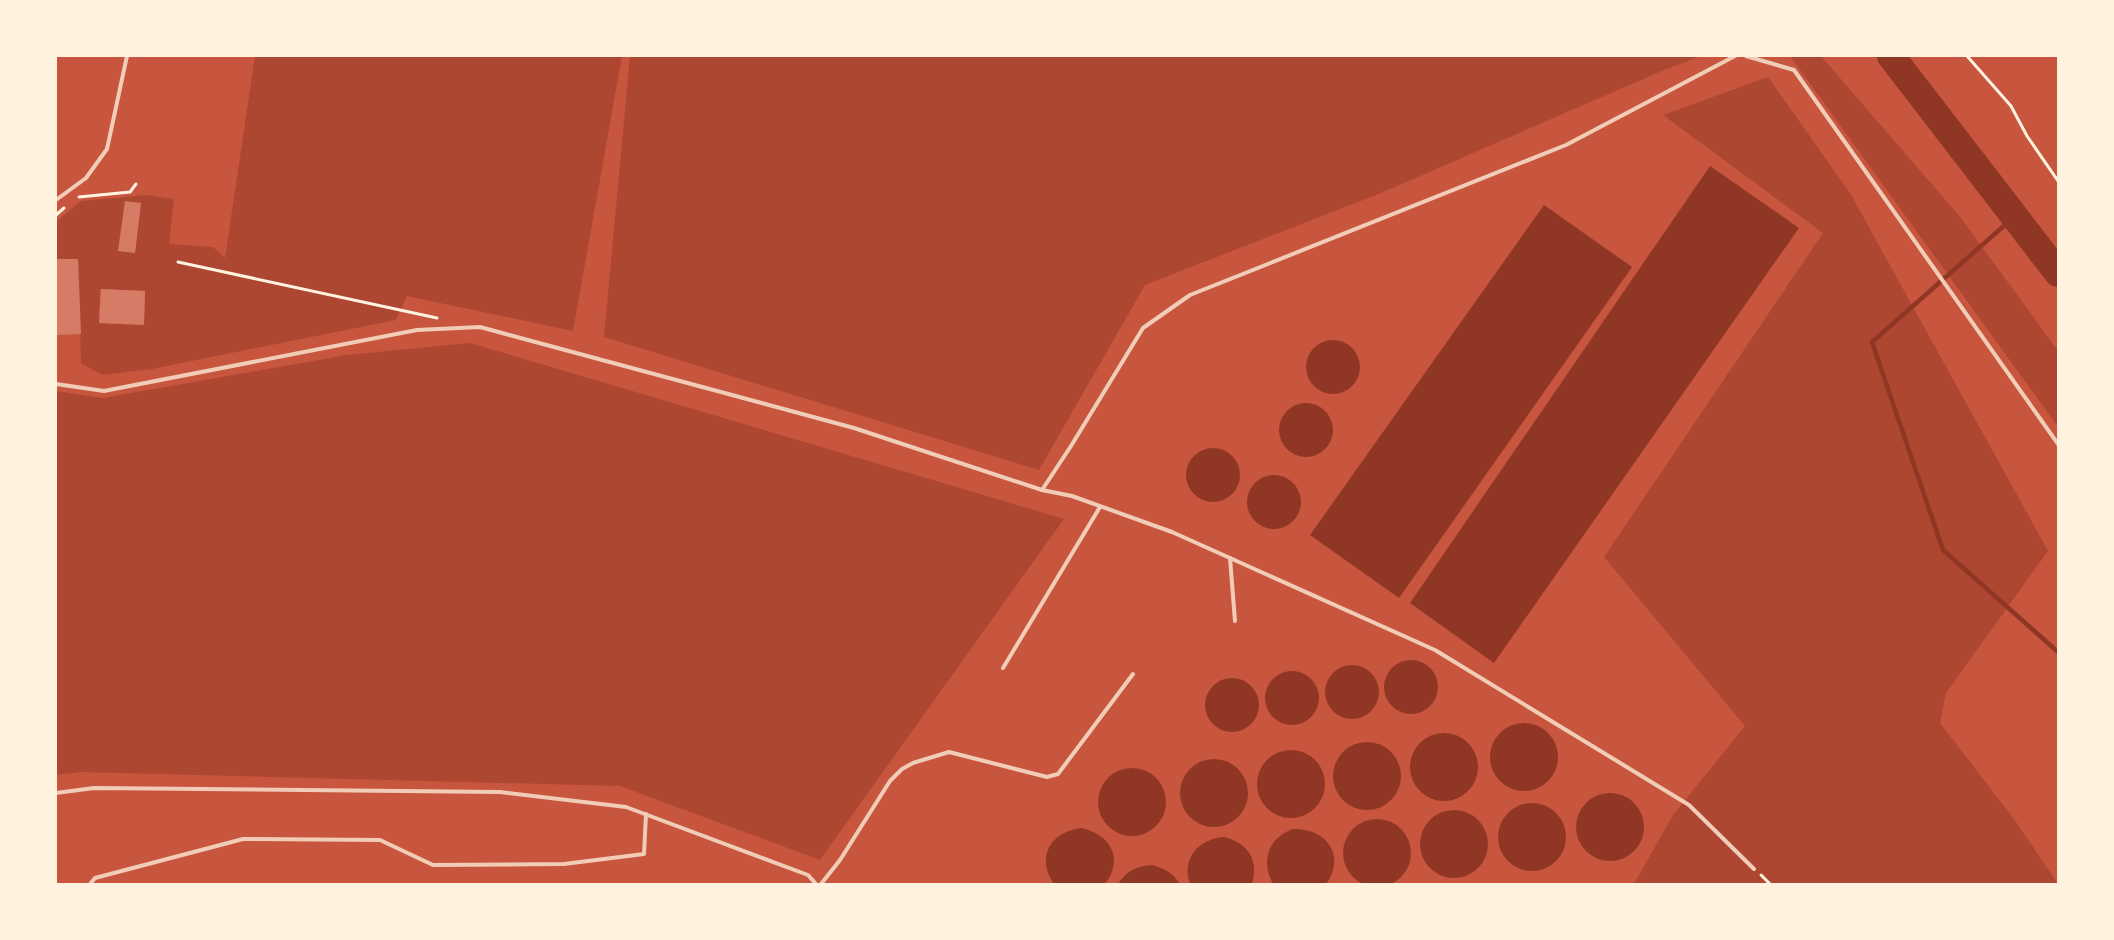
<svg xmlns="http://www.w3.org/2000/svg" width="2114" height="940" font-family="'Golos Text',sans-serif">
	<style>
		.green { fill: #ae4732; fill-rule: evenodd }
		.water { fill: #8f3625 }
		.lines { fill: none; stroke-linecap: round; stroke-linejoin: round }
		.stream { stroke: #8f3625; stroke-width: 4.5 }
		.river { stroke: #8f3625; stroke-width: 28 }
		.building { fill: #d67c66 }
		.path { stroke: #fff3e0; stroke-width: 3 }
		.service { stroke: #f1ccb7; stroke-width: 4 }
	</style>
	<rect width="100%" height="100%" fill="#c8553d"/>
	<g class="green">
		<path d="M255,56H622L573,331L407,296L396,320L152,369L102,375L81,363L78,259H56V222L81,201L146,195L174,199L169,244L213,247L225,258ZM125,201L141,203L135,252L119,250ZM100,289L145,291L144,325L99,323Z"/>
		<polygon points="630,56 1701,56 1664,70 1381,193 1145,285 1039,470 604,337"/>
		<polygon points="1790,56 1821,56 1961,218 2058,351 2058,427"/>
		<polygon points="1768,77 1850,193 2048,551 1946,693 1940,723 2014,819 2058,884 1634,884 1673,815 1745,726 1604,557 1823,233 1663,115"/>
		<polygon points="470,343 1064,519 820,860 620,786 80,772 56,775 56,391 103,398 347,355"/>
	</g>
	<g class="water">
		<polygon points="1710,166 1799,228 1494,663 1410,603"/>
		<polygon points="1544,205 1632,267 1399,598 1310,535"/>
		<circle cx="1333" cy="367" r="27"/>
		<circle cx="1306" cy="430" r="27"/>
		<circle cx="1213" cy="475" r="27"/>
		<circle cx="1274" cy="502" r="27"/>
		<circle cx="1411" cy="687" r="27"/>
		<circle cx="1352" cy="692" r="27"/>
		<circle cx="1292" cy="698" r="27"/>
		<circle cx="1232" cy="705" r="27"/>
		<circle cx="1524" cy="757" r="34"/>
		<circle cx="1444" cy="767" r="34"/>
		<circle cx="1367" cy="776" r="34"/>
		<circle cx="1291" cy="784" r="34"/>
		<circle cx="1214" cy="793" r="34"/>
		<circle cx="1132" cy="802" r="34"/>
		<circle cx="1610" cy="827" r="34"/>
		<circle cx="1532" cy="837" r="34"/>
		<circle cx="1454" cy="844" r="34"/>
		<circle cx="1377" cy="853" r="34"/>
		<path d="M1082,828C1111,835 1124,859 1105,884H1054C1035,857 1051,831 1082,828Z"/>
		<path d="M1292,829C1325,827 1347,855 1326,884H1273C1261,861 1267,840 1292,829Z"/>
		<path d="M1224,837C1248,843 1259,860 1252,884H1190C1181,859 1198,839 1224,837Z"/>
		<path d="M1152,865C1164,868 1173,873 1180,884H1118C1126,871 1137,866 1152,865Z"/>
	</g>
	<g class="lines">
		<polyline class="stream" points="2014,217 1872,342 1943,550 2058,652"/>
		<polyline class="river" points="1891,56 2058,273"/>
	</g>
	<g class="building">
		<polygon points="125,201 141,203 135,253 118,251"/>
		<polygon points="56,259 78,259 81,334 56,335"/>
		<polygon points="101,289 145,291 144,325 99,323"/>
	</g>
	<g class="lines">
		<g class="path">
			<polyline points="1967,56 2011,106 2027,136 2058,181"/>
			<polyline points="79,197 130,192 136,184"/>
			<polyline points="56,215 64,208"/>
			<polyline points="178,262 437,318"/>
			<polyline points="1761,875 1770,884"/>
		</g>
		<g class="service">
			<polyline points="1746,56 1794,70 2058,444"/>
			<polyline points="56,200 86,178 107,149 127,56"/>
			<polyline points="56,384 104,391 417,330 480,327 854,428 1042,490 1072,496 1172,532 1435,650 1689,805 1754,869"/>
			<polyline points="1042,490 1071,446 1143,328 1190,295 1566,145 1735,56"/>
			<polyline points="1230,558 1235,621"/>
			<polyline points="1003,668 1100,507"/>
			<polyline points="56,793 94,788 500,792 626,807 808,875 816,884"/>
			<polyline points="90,884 95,878 243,839 380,840 433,865 564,864 644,854 646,814"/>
			<polyline points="821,884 840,860 890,781 902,769 913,763 949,752 1047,777 1058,774 1133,674"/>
		</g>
	</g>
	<rect width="2114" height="940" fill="none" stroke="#fff3e0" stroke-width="114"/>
</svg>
